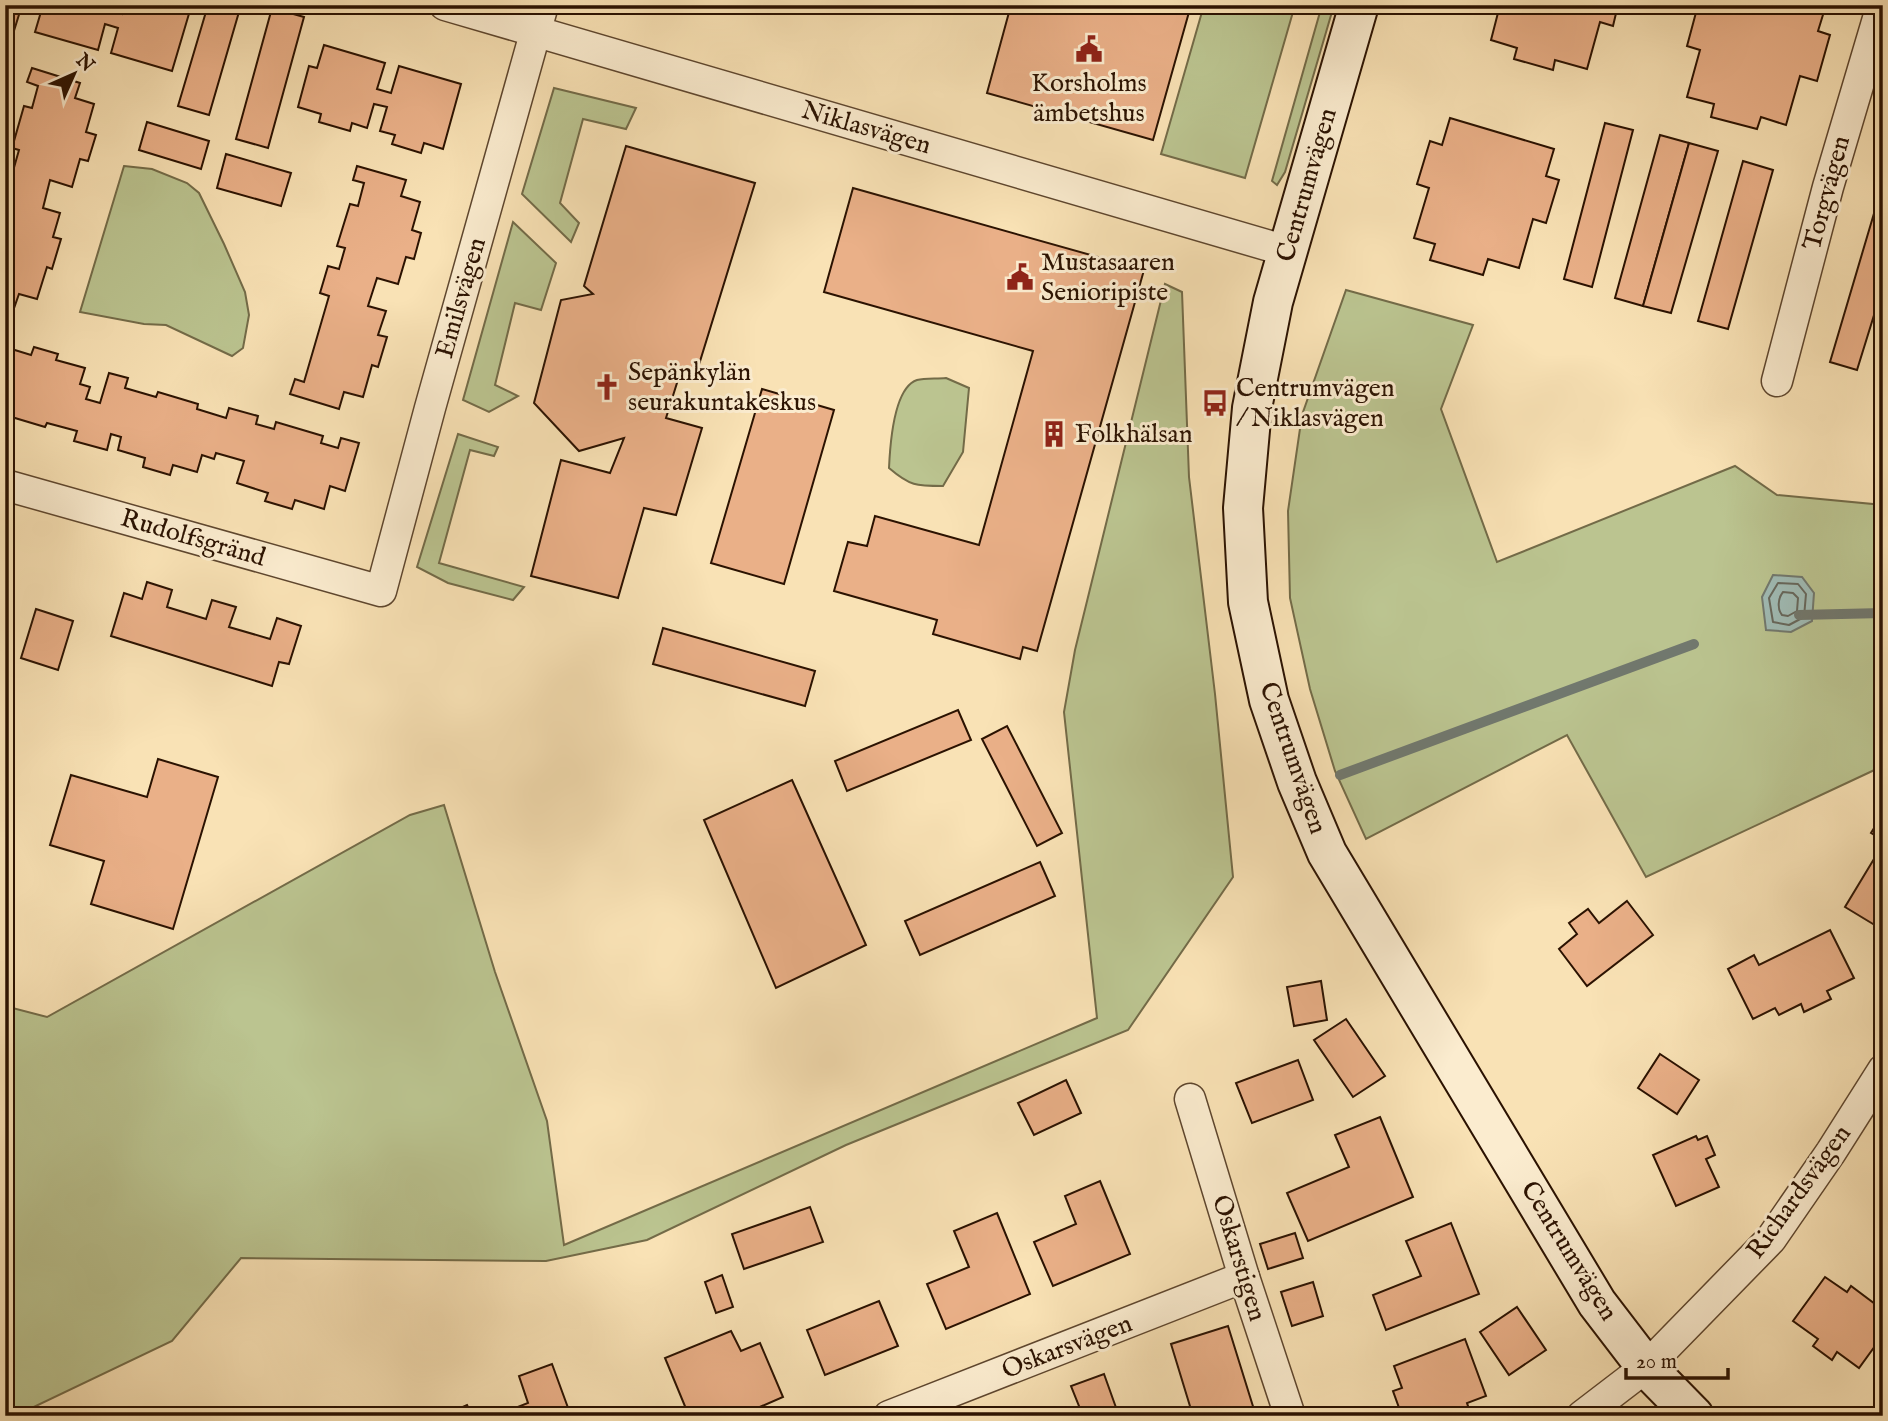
<svg xmlns="http://www.w3.org/2000/svg" width="1888" height="1421" font-family="'IM FELL English',serif">
	<style>
		.green { fill: #bbc490; stroke: #736b48; stroke-width: 2 }
		.water { fill: #a0bcb6; stroke: #71786e; stroke-width: 2 }
		.lines { fill: none; stroke-linecap: round; stroke-linejoin: round }
		.shore { stroke: #66675c; stroke-width: 2 }
		.stream { stroke: #71786e; stroke-width: 10 }
		.building { fill: #eab088; stroke: #2b1201; stroke-width: 2 }
		.street-casing { stroke: #5e462e; stroke-width: 33 }
		.secondary-casing { stroke: #2b1201; stroke-width: 42 }
		.street { stroke: #fbeccf; stroke-width: 30 }
		.secondary { stroke: #fbeccf; stroke-width: 38 }
		.labels { text-anchor: middle; dominant-baseline: central; stroke-width: 6; stroke-linejoin: round; paint-order: stroke }
		.poi-label { font-size: 26px; fill: #2b1201; stroke: #fbeccf; text-anchor: start }
		.street-label { font-size: 26px; fill: #2b1201; stroke: #fbeccf }
	</style>
	<rect width="100%" height="100%" fill="#f9e2b5"/>
	<filter id="stains"><feTurbulence type="fractalNoise" baseFrequency=".00286" numOctaves="4"/><feColorMatrix values="0 0 0 0 .2 0 0 0 0 .09 0 0 0 0 .02 0 0 0 .5 -.17"/></filter>
	<radialGradient id="worn" r=".72"><stop offset=".6" stop-color="#630" stop-opacity="0"/><stop offset="1" stop-color="#630" stop-opacity=".3"/></radialGradient>
	<g class="green">
		<polygon points="1204,5 1295,5 1245,178 1161,154"/>
		<polygon points="1322,5 1334,5 1285,172 1277,185 1272,181"/>
		<polygon points="554,88 636,108 626,129 583,119 560,203 579,223 571,242 522,194"/>
		<polygon points="124,166 152,169 187,183 199,193 224,244 245,292 249,315 243,348 232,356 166,325 144,324 80,312"/>
		<polygon points="513,222 556,263 541,310 515,303 495,385 518,396 489,412 463,400"/>
		<polygon points="1165,284 1182,292 1189,477 1215,694 1233,877 1128,1030 846,1145 647,1240 546,1261 241,1258 172,1341 15,1416 5,1416 5,1006 47,1017 410,815 444,805 495,972 547,1121 564,1245 1097,1018 1064,712 1075,650"/>
		<polygon points="1346,290 1473,325 1441,409 1497,562 1735,466 1777,495 1883,505 1883,766 1646,877 1567,735 1366,839 1335,771 1310,689 1290,598 1288,511 1302,415"/>
		<path d="M946,378L969,388L963,452L943,486C916,486 910,486 889,468C890,446 893,388 917,380C925,378 937,379 946,378Z"/>
		<polygon points="458,434 498,447 494,456 470,450 439,563 524,587 513,600 448,583 417,567"/>
	</g>
	<polygon class="water" points="1773,575 1802,577 1814,593 1812,621 1791,632 1766,630 1762,597"/>
	<g class="lines">
		<g class="shore">
			<polygon points="1778,583 1798,584 1806,594 1804,617 1789,625 1773,622 1769,598"/>
			<path d="M1783,592L1793,593L1798,598L1797,611L1788,616L1782,615C1777,609 1778,598 1783,592Z"/>
		</g>
		<g class="stream">
			<polyline points="1799,615 1883,613"/>
			<polyline points="1340,775 1694,644"/>
		</g>
	</g>
	<g class="building">
		<polygon points="5,5 22,5 8,50 5,49"/>
		<polygon points="43,5 111,5 109,10 122,14 124,5 184,5 191,7 172,71 111,53 118,28 105,24 98,50 35,32"/>
		<polygon points="208,5 241,5 209,115 178,106"/>
		<polygon points="1011,5 1191,5 1153,140 987,93"/>
		<polygon points="1500,5 1618,5 1613,26 1600,22 1587,69 1555,60 1553,70 1514,59 1517,48 1491,40"/>
		<polygon points="1698,5 1826,5 1818,31 1830,35 1817,81 1800,76 1786,125 1761,117 1757,129 1711,117 1714,104 1687,97 1700,50 1687,46"/>
		<polygon points="272,8 304,17 268,148 236,139"/>
		<polygon points="324,45 385,63 377,89 391,93 399,66 461,84 443,149 424,143 421,153 392,144 395,135 380,131 387,107 374,104 367,128 352,123 350,131 319,122 321,114 298,107 309,66 317,68"/>
		<polygon points="32,68 80,83 75,98 94,104 86,132 96,135 88,161 80,159 72,187 50,180 43,208 60,213 53,237 61,239 52,269 47,267 37,299 19,294 13,311 5,309 5,169 13,171 19,150 12,148 24,106 32,108 38,86 27,82"/>
		<polygon points="1450,118 1554,149 1546,176 1559,180 1546,223 1533,219 1519,268 1488,259 1483,275 1430,260 1435,244 1414,238 1429,188 1417,184 1430,141 1442,145"/>
		<polygon points="147,122 209,141 201,169 139,150"/>
		<polygon points="1605,123 1633,130 1592,287 1564,279"/>
		<polygon points="1660,135 1689,143 1643,306 1615,298"/>
		<polygon points="1689,143 1718,151 1671,313 1643,306"/>
		<polygon points="626,146 755,183 697,371 682,367 666,418 702,428 676,515 644,508 618,598 531,576 561,460 610,473 624,438 579,451 534,403 561,300 593,294 584,286"/>
		<polygon points="226,154 291,173 281,206 217,188"/>
		<polygon points="1743,161 1773,170 1728,329 1698,321"/>
		<polygon points="357,166 406,180 401,196 420,202 412,230 421,233 414,259 406,257 398,284 377,278 368,306 386,311 378,335 387,337 378,367 372,365 363,397 344,392 339,409 290,394 295,379 304,382 329,296 320,293 328,266 339,269 345,248 337,246 350,204 358,206 364,183 353,180"/>
		<polygon points="853,188 1144,270 1037,651 1023,647 1020,659 933,634 937,620 834,591 848,542 867,546 875,516 979,545 1033,351 824,292"/>
		<polygon points="1875,210 1883,213 1883,314 1875,312 1857,370 1830,362"/>
		<polygon points="5,347 31,355 34,347 58,354 56,360 85,368 80,384 90,387 86,399 100,403 109,373 128,378 125,388 156,397 158,392 198,404 197,409 226,418 229,408 258,416 256,424 274,429 276,422 323,436 321,443 338,448 341,438 359,443 345,491 330,486 324,509 295,500 292,509 265,501 268,493 237,483 244,461 216,453 214,459 202,455 197,472 173,465 170,475 143,467 145,458 118,450 121,437 111,434 107,450 74,441 77,431 47,423 45,427 5,415 7,409 5,408"/>
		<polygon points="762,389 834,410 784,584 711,563"/>
		<polygon points="147,582 172,590 167,607 206,619 212,600 236,607 229,627 270,639 277,618 301,626 289,664 279,662 272,686 111,636 124,593 142,599"/>
		<polygon points="36,609 73,621 58,670 21,658"/>
		<polygon points="663,628 815,671 805,706 653,664"/>
		<polygon points="958,710 971,740 847,791 835,761"/>
		<polygon points="1007,726 1062,833 1037,846 982,739"/>
		<polygon points="158,759 218,777 173,929 91,904 104,861 50,845 71,775 147,797"/>
		<polygon points="792,780 866,945 776,988 704,820"/>
		<polygon points="1883,814 1883,840 1871,833"/>
		<polygon points="1883,844 1883,930 1845,907"/>
		<polygon points="1040,862 1055,896 920,955 905,921"/>
		<polygon points="1627,901 1653,935 1587,986 1559,949 1577,934 1569,923 1588,909 1599,923"/>
		<polygon points="1830,930 1854,978 1827,991 1831,999 1804,1012 1801,1004 1779,1015 1775,1008 1753,1019 1728,969 1754,955 1759,965"/>
		<polygon points="1321,981 1327,1020 1294,1026 1287,987"/>
		<polygon points="1346,1019 1385,1076 1353,1097 1314,1040"/>
		<polygon points="1660,1054 1699,1080 1677,1114 1638,1088"/>
		<polygon points="1298,1060 1313,1100 1252,1123 1236,1083"/>
		<polygon points="1066,1080 1081,1113 1034,1135 1018,1103"/>
		<polygon points="1380,1117 1413,1197 1308,1241 1287,1193 1349,1167 1335,1135"/>
		<polygon points="1696,1136 1698,1140 1707,1136 1715,1155 1706,1159 1719,1187 1676,1206 1653,1155"/>
		<polygon points="1100,1181 1130,1254 1053,1286 1034,1242 1076,1224 1065,1196"/>
		<polygon points="810,1207 823,1242 744,1269 732,1234"/>
		<polygon points="997,1213 1030,1294 946,1329 927,1284 969,1267 954,1231"/>
		<polygon points="1451,1223 1479,1294 1386,1330 1373,1295 1421,1276 1406,1241"/>
		<polygon points="1295,1233 1303,1258 1268,1269 1260,1244"/>
		<polygon points="722,1275 733,1307 716,1313 705,1282"/>
		<polygon points="1825,1277 1847,1292 1851,1286 1883,1310 1883,1335 1859,1368 1837,1352 1832,1360 1813,1346 1818,1339 1793,1321"/>
		<polygon points="1313,1282 1323,1316 1292,1326 1281,1292"/>
		<polygon points="879,1301 898,1346 825,1375 807,1330"/>
		<polygon points="1517,1307 1546,1350 1509,1375 1480,1332"/>
		<polygon points="1228,1326 1256,1416 1193,1416 1171,1344"/>
		<polygon points="731,1331 741,1351 760,1343 783,1397 739,1416 689,1416 665,1358"/>
		<polygon points="1465,1339 1486,1396 1467,1403 1471,1415 1402,1416 1393,1391 1402,1388 1394,1366"/>
		<polygon points="552,1364 571,1416 495,1416 528,1403 519,1376"/>
		<polygon points="1104,1374 1119,1416 1083,1416 1071,1386"/>
		<polygon points="467,1405 472,1416 442,1416"/>
	</g>
	<g class="lines">
		<defs>
			<g id="street">
				<polyline points="445,5 1287,251"/>
				<polyline points="1777,381 1828,187 1882,5"/>
				<polyline points="5,485 381,591 430,408 543,5"/>
				<polyline points="1190,1099 1244,1277 1290,1416"/>
				<polyline points="889,1416 1244,1277"/>
				<polyline points="1582,1416 1646,1367 1771,1239 1831,1152 1883,1070"/>
			</g>
			<polyline id="secondary" points="1359,5 1273,302 1252,408 1243,508 1248,602 1269,700 1297,782 1327,853 1597,1303 1646,1367 1694,1416"/>
		</defs>
		<use href="#street" class="street-casing"/>
		<use href="#secondary" class="secondary-casing"/>
		<use href="#street" class="street"/>
		<use href="#secondary" class="secondary"/>
	</g>
	<defs>
		<symbol id="civic-bare" viewBox="-9 -9 18 18"><path d="M-.6-6.5H3V-4.5H.6V-3L4-1V1h2V6H-6V1h2V-1L-.6-3ZM-1.2 2.5V6h2.4V2.5Z" fill="#8f2418" stroke="#fbeccf" stroke-width="2.5" paint-order="stroke"/></symbol>
		<symbol id="church-bare" viewBox="-9 -9 18 18"><path d="M-1.2-6h2.4v3.5h3.3v2.4h-3.3V6h-2.4V-.1h-3.3v-2.4h3.3Z" fill="#8f2418" stroke="#fbeccf" stroke-width="2.5" paint-order="stroke"/></symbol>
		<symbol id="bus-bare" viewBox="-9 -9 18 18"><path d="M-5-6H5V4H4V6H2V4H-2V6H-4V4H-5ZM-3.5-4V0h7V-4ZM-3.5 1.2v1.5H-2V1.2ZM2 1.2v1.5H3.5V1.2Z" fill="#8f2418" stroke="#fbeccf" stroke-width="2.5" paint-order="stroke"/></symbol>
		<symbol id="building-bare" viewBox="-9 -9 18 18"><path d="M-4-6H4V6H1V3H-1V6H-4ZM-2.5-4.3h1.7v1.8h-1.7ZM.8-4.3h1.7v1.8H.8ZM-2.5-1h1.7V.8h-1.7ZM.8-1h1.7V.8H.8Z" fill="#8f2418" stroke="#fbeccf" stroke-width="2.5" paint-order="stroke"/></symbol>
	</defs>
	<g fill-rule="evenodd">
		<use href="#civic-bare" x="1070" y="30" width="38" height="38"/>
		<use href="#civic-bare" x="1001" y="258" width="38" height="38"/>
		<use href="#church-bare" x="588" y="368" width="38" height="38"/>
		<use href="#bus-bare" x="1196" y="384" width="38" height="38"/>
		<use href="#building-bare" x="1035" y="415" width="38" height="38"/>
	</g>
	<g class="labels">
		<g class="poi-label">
			<text x="1089" y="83" text-anchor="middle">Korsholms<tspan x="1089" dy="30">ämbetshus</tspan></text>
			<text x="1041" y="262">Mustasaaren<tspan x="1041" dy="30">Senioripiste</tspan></text>
			<text x="628" y="372">Sepänkylän<tspan x="628" dy="30">seurakuntakeskus</tspan></text>
			<text x="1236" y="388">Centrumvägen<tspan x="1236" dy="30">/ Niklasvägen</tspan></text>
			<text x="1075" y="434">Folkhälsan</text>
		</g>
		<g class="street-label">
			<text transform="translate(866 128) rotate(16)">Niklasvägen</text>
			<text transform="translate(1307 185) rotate(-74)">Centrumvägen</text>
			<text transform="translate(1827 193) rotate(-75)">Torgvägen</text>
			<text transform="translate(461 298) rotate(-74)">Emilsvägen</text>
			<text transform="translate(193 538) rotate(16)">Rudolfsgränd</text>
			<text transform="translate(1293 758) rotate(71)">Centrumvägen</text>
			<text transform="translate(1799 1192) rotate(-54)">Richardsvägen</text>
			<text transform="translate(1569 1251) rotate(58)">Centrumvägen</text>
			<text transform="translate(1239 1258) rotate(73)">Oskarstigen</text>
			<text transform="translate(1067 1347) rotate(-21)">Oskarsvägen</text>
		</g>
	</g>
	<rect width="1888" height="1421" fill="none" stroke="#f9e2b5" stroke-width="28"/>
	<rect x="7" y="7" width="1874" height="1407" fill="none" stroke="#2b1201" stroke-width="3.5"/>
	<rect x="14" y="14" width="1860" height="1393" fill="none" stroke="#2b1201" stroke-width="2"/>
	<g transform="translate(74 74) rotate(45)" stroke="#fbeccf" stroke-width="5" paint-order="stroke">
	<path d="M0-5L12 26L0 18L-12 26Z" fill="#2b1201"/>
	<text y="-10" font-size="19" font-weight="bold" text-anchor="middle" fill="#2b1201">N</text>
	</g>
	<path d="M1626 1368v10h102v-10" fill="none" stroke="#2b1201" stroke-width="3.5"/>
	<text x="1636" y="1368" font-size="21" fill="#2b1201" stroke="#fbeccf" stroke-width="5" paint-order="stroke">20 m</text>
	<rect width="100%" height="100%" filter="url(#stains)"/>
	<rect width="100%" height="100%" fill="url(#worn)"/>
</svg>
